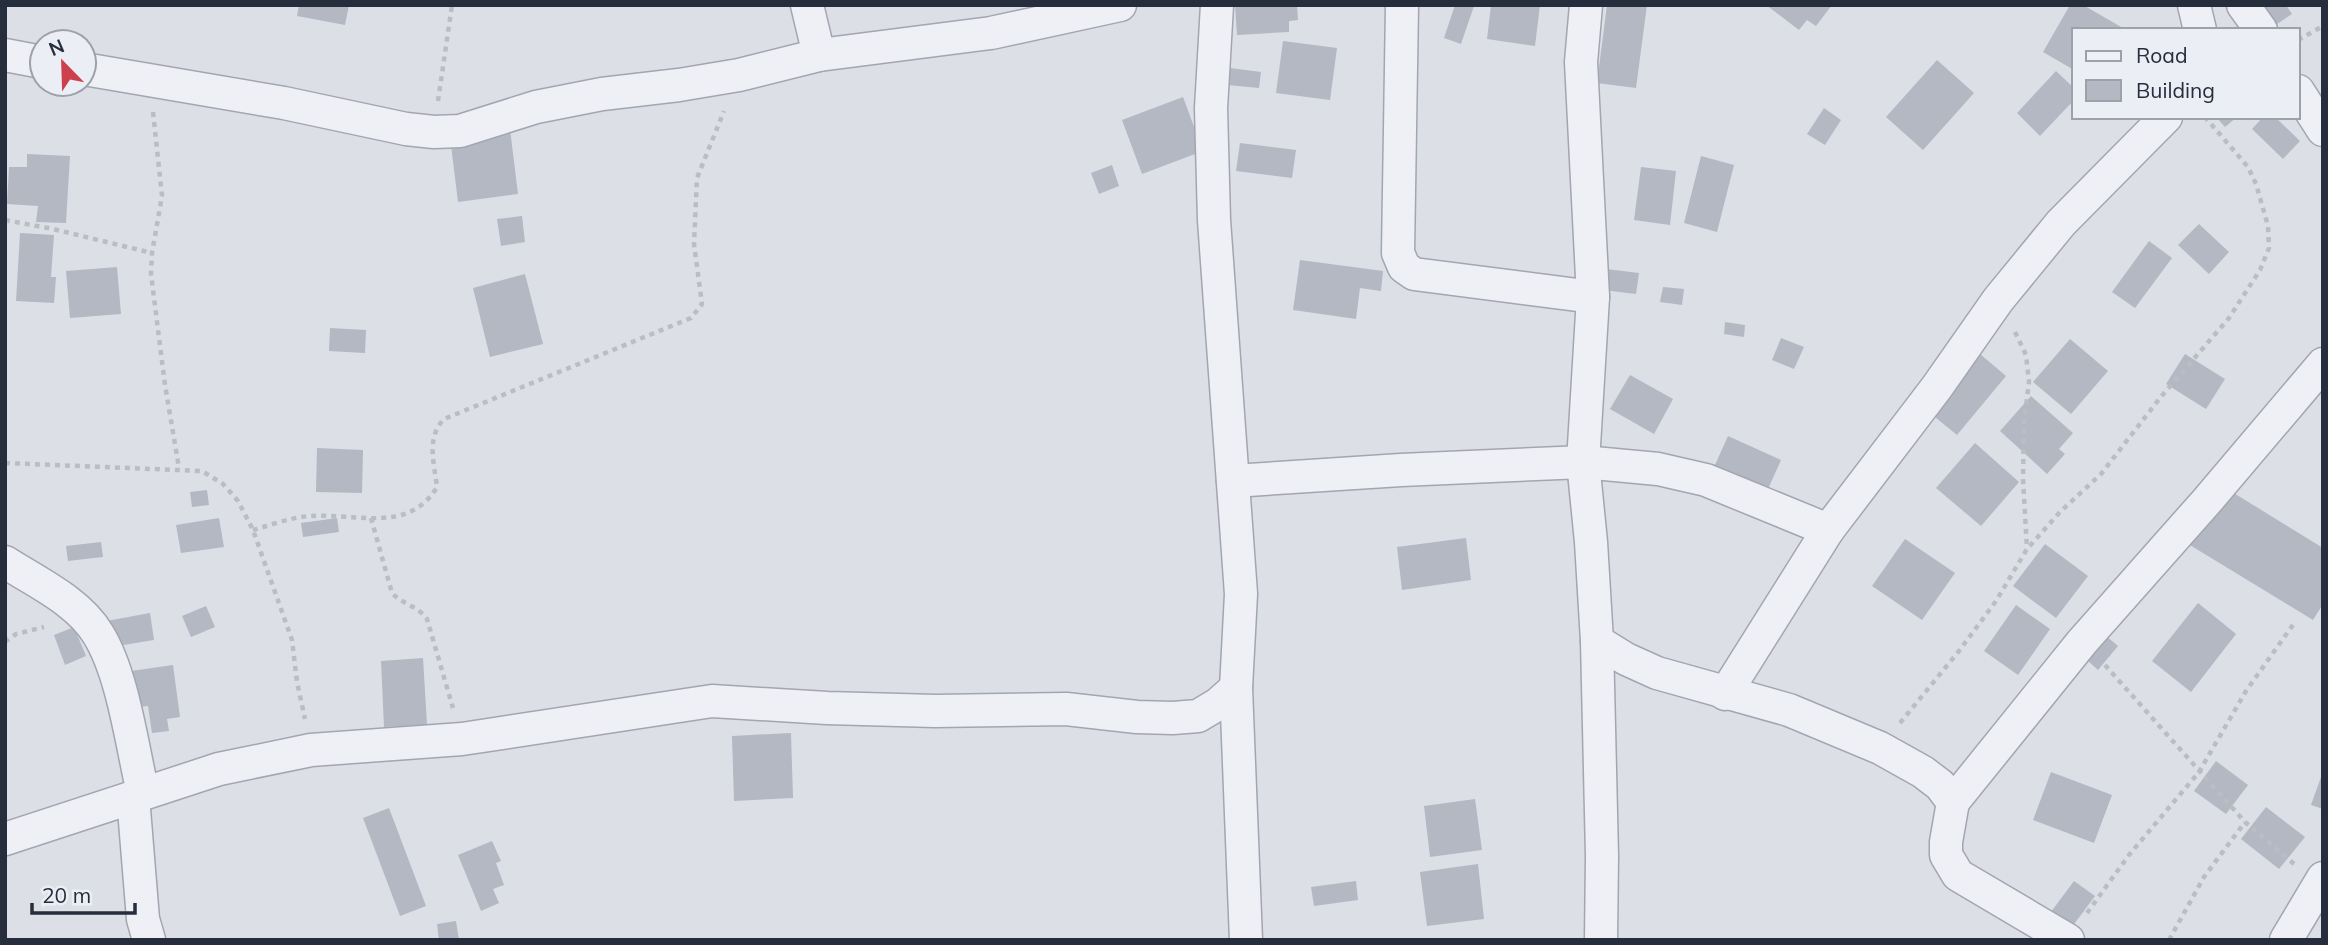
<svg xmlns="http://www.w3.org/2000/svg" width="2328" height="945" font-family="Mulish,sans-serif">
	<style>
		.building { fill: #b3b8c3 }
		.lines { fill: none; stroke-linecap: round; stroke-linejoin: round }
		.minor-casing { stroke: #a2a6b0; stroke-width: 35 }
		.path { stroke: #bbbdc5; stroke-width: 4.5; stroke-dasharray: 5 5; stroke-linecap: butt }
		.minor { stroke: #eff0f5; stroke-width: 32 }
	</style>
	<rect width="100%" height="100%" fill="#dcdfe6"/>
	<g class="building">
		<polygon points="299,5 349,5 345,25 297,16"/>
		<polygon points="1235,5 1297,5 1298,20 1289,21 1289,32 1237,35"/>
		<polygon points="1455,5 1474,6 1461,44 1444,38"/>
		<polygon points="1491,5 1540,5 1535,46 1487,39"/>
		<polygon points="1607,5 1647,5 1636,88 1597,83"/>
		<polygon points="1766,5 1832,5 1816,26 1807,20 1799,30"/>
		<polygon points="2070,5 2083,5 2123,28 2122,30 2074,30 2074,70 2043,52"/>
		<polygon points="2251,5 2286,5 2292,14 2268,30"/>
		<polygon points="1283,41 1337,48 1330,100 1276,93"/>
		<polygon points="1937,60 1974,93 1923,150 1886,117"/>
		<polygon points="1230,68 1261,72 1259,88 1228,85"/>
		<polygon points="2056,71 2074,88 2074,100 2040,136 2017,113"/>
		<polygon points="1183,97 1203,151 1142,174 1122,120"/>
		<polygon points="1824,108 1841,120 1825,145 1807,134"/>
		<polygon points="2216,117 2237,117 2225,127"/>
		<polygon points="2263,117 2275,117 2300,141 2283,159 2252,129"/>
		<polygon points="510,129 518,194 458,202 450,137"/>
		<polygon points="1240,143 1296,150 1292,178 1236,171"/>
		<polygon points="27,154 70,156 66,223 36,222 38,206 7,204 9,167 27,167"/>
		<polygon points="1701,156 1734,165 1717,232 1684,223"/>
		<polygon points="1112,165 1119,186 1099,194 1091,173"/>
		<polygon points="1641,167 1676,171 1670,225 1634,220"/>
		<polygon points="522,216 525,242 501,246 497,219"/>
		<polygon points="2199,224 2229,252 2209,274 2178,245"/>
		<polygon points="20,233 54,235 51,277 56,277 54,303 16,301"/>
		<polygon points="2149,241 2172,258 2135,308 2112,292"/>
		<polygon points="1300,260 1383,271 1381,291 1360,288 1356,319 1293,310"/>
		<polygon points="117,267 121,314 70,318 66,271"/>
		<polygon points="1606,269 1639,273 1636,294 1603,290"/>
		<polygon points="525,274 543,344 490,357 473,288"/>
		<polygon points="1663,287 1684,289 1682,305 1660,302"/>
		<polygon points="1725,322 1745,325 1744,337 1724,334"/>
		<polygon points="330,328 366,330 365,353 329,351"/>
		<polygon points="1781,338 1804,347 1794,369 1772,360"/>
		<polygon points="2070,339 2108,371 2071,414 2033,382"/>
		<polygon points="1973,348 2006,376 1957,435 1924,408"/>
		<polygon points="2185,354 2225,379 2206,409 2166,384"/>
		<polygon points="1630,375 1673,399 1654,434 1610,409"/>
		<polygon points="2031,396 2073,433 2059,449 2065,454 2047,474 2000,431"/>
		<polygon points="1728,436 1781,460 1768,489 1715,465"/>
		<polygon points="1975,443 2019,482 1981,526 1936,488"/>
		<polygon points="317,448 363,450 362,493 316,492"/>
		<polygon points="2211,479 2323,548 2323,604 2313,620 2175,536"/>
		<polygon points="207,490 209,505 192,507 190,492"/>
		<polygon points="219,518 224,547 181,553 176,525"/>
		<polygon points="337,518 339,532 303,537 301,523"/>
		<polygon points="1466,538 1471,580 1402,590 1397,547"/>
		<polygon points="1905,539 1955,573 1922,620 1872,586"/>
		<polygon points="101,542 103,557 68,561 66,546"/>
		<polygon points="2045,544 2088,576 2056,618 2013,586"/>
		<polygon points="2198,603 2236,634 2191,692 2152,661"/>
		<polygon points="2016,605 2050,629 2018,675 1984,651"/>
		<polygon points="206,606 215,627 191,637 182,616"/>
		<polygon points="150,613 154,640 105,648 101,622"/>
		<polygon points="2094,626 2118,646 2098,670 2075,649"/>
		<polygon points="74,627 86,656 65,665 54,635"/>
		<polygon points="423,658 427,725 384,727 381,661"/>
		<polygon points="173,665 180,717 167,719 169,731 152,733 148,706 128,708 124,672"/>
		<polygon points="791,733 793,798 734,801 732,736"/>
		<polygon points="2216,761 2248,785 2226,814 2194,791"/>
		<polygon points="2051,772 2112,795 2094,843 2033,820"/>
		<polygon points="2321,777 2323,777 2323,809 2311,805"/>
		<polygon points="1475,799 1482,850 1430,857 1424,806"/>
		<polygon points="2266,807 2305,837 2279,869 2241,839"/>
		<polygon points="389,808 426,906 400,916 363,818"/>
		<polygon points="492,841 501,861 496,863 504,885 493,889 499,903 481,911 458,855"/>
		<polygon points="1478,864 1484,919 1427,926 1420,872"/>
		<polygon points="1356,881 1358,900 1314,906 1311,887"/>
		<polygon points="2074,881 2095,896 2066,935 2045,920"/>
		<polygon points="456,921 459,940 439,940 437,924"/>
	</g>
	<g class="lines">
		<defs>
			<g id="minor">
				<polyline points="807,5 819,55"/>
				<polyline points="1217,5 1211,108 1214,220 1241,594 1236,688 1246,940"/>
				<polyline points="1402,5 1398,253 1404,267 1414,274 1593,297"/>
				<polyline points="1586,5 1581,62 1593,297 1583,462 1591,542 1597,641 1602,856 1601,940"/>
				<polyline points="2194,5 2200,30"/>
				<polyline points="2243,5 2261,30"/>
				<polyline points="5,55 42,62"/>
				<polyline points="84,69 284,103 406,129 434,132 460,131 536,107 602,94 679,85 739,75 819,55 991,33 1120,5"/>
				<polyline points="2298,91 2323,130"/>
				<polyline points="1233,481 1401,470 1583,462 1658,469 1706,480 1828,530"/>
				<path d="M5,562C36,582 78,601 98,634C123,674 132,746 143,793"/>
				<polyline points="1597,641 1626,659 1657,673 1789,710 1880,748 1923,772 1940,785 1953,802 1946,842 1946,855 1958,875 2068,940"/>
				<polyline points="1725,694 1828,530 1937,387 1998,300 2061,223 2166,117"/>
				<polyline points="133,797 143,919 149,940"/>
				<polyline points="1953,802 2082,642 2206,502 2323,364"/>
				<polyline points="5,839 219,769 311,750 462,739 712,701 827,708 935,711 1066,709 1137,717 1173,718 1198,716 1218,704 1236,688"/>
				<polyline points="2286,940 2323,878"/>
			</g>
		</defs>
		<use href="#minor" class="minor-casing"/>
		<g class="path">
			<polyline points="2298,40 2323,26"/>
			<polyline points="438,101 452,5"/>
			<polyline points="153,112 162,196 152,253 151,274 165,385 179,468"/>
			<polyline points="5,220 53,229 152,253"/>
			<polyline points="2015,332 2026,355 2029,382 2024,422 2023,479 2027,549"/>
			<polyline points="5,463 202,471 223,484 238,501 253,530 292,640 297,682 305,719"/>
			<path d="M371,518L392,593C402,604 418,606 427,619L453,708"/>
			<path d="M253,530C271,525 291,517 311,516C356,513 409,534 437,487C434,462 426,438 444,419L691,318L702,304L694,244L697,178L724,111"/>
			<polyline points="5,642 16,634 44,627"/>
			<polyline points="2105,665 2245,822 2294,864"/>
			<polyline points="1900,723 1959,651 1996,601 2027,549 2060,512 2101,474 2160,398 2229,318 2260,270 2269,248 2268,226 2256,184 2248,167 2205,117"/>
			<polyline points="2087,913 2129,855 2199,772 2246,691 2295,622"/>
			<polyline points="2169,940 2204,877 2245,822"/>
		</g>
		<use href="#minor" class="minor"/>
	</g>
	<rect width="2328" height="945" fill="none" stroke="#262d3c" stroke-width="14"/>
	<rect x="2072" y="28" width="228" height="91" fill="#ebeef4" stroke="#9ca1aa" stroke-width="2"/>
	<rect x="2086" y="51" width="35" height="10" fill="#eff0f5" stroke="#9ca1aa" stroke-width="2"/>
	<text x="2136" y="63" font-size="21" fill="#262d3c">Road</text>
	<rect x="2086" y="80" width="35" height="21" fill="#b3b8c3" stroke="#9ca1aa" stroke-width="2"/>
	<text x="2136" y="98" font-size="21" fill="#262d3c">Building</text>
	<g transform="translate(63 63) rotate(337)"><circle r="33" fill="#ebeef4" stroke="#9ca1aa" stroke-width="2"/>
	<path d="M0-5L12 26L0 18L-12 26Z" fill="#cd3f4c"/>
	<text y="-10" font-size="19" font-weight="bold" text-anchor="middle" fill="#262d3c">N</text>
	</g>
	<path d="M32 903v10h103v-10" fill="none" stroke="#262d3c" stroke-width="3.5"/>
	<text x="42" y="903" font-size="21" fill="#262d3c" stroke="#ebeef4" stroke-width="5" paint-order="stroke">20 m</text>
</svg>
